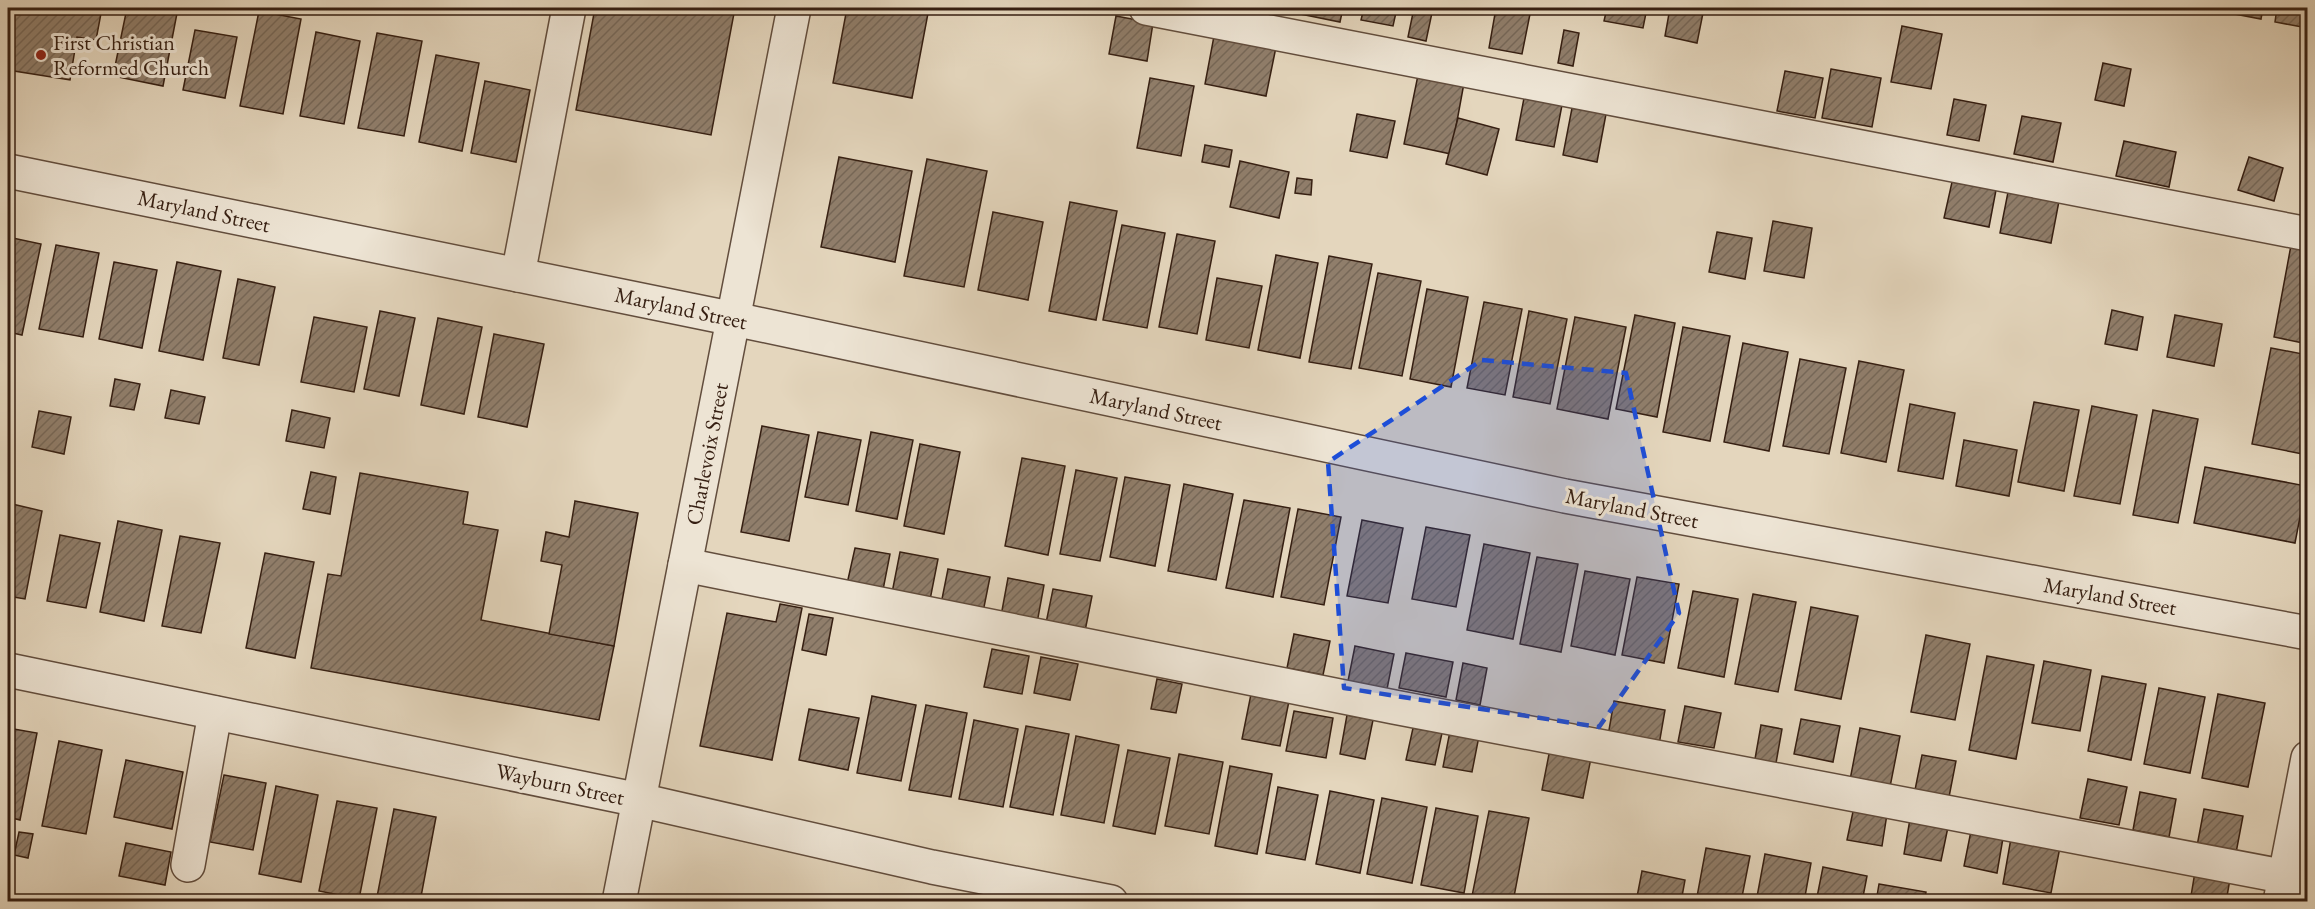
<svg xmlns="http://www.w3.org/2000/svg" width="2315" height="909" font-family="'EB Garamond',serif">
	<style>
		.building { fill: url(#building-hatch); stroke: #361f12; stroke-width: 1.5 }
		.lines { fill: none; stroke-linecap: round; stroke-linejoin: round }
		.minor-casing { stroke: #624d3d; stroke-width: 36 }
		.minor { stroke: #ede4d4; stroke-width: 33 }
		.marked { fill: #1d4ed8; fill-opacity: 0.2; stroke: #1d4ed8; stroke-width: 4.5; stroke-dasharray: 12 8; stroke-linejoin: round }
		.poi-dot { fill: #8f2418; stroke: #ede4d4; stroke-width: 2 }
		.labels { text-anchor: middle; dominant-baseline: central; stroke-width: 6; stroke-linejoin: round; paint-order: stroke }
		.poi-label { font-size: 22px; fill: #361f12; stroke: #ede4d4; text-anchor: start }
		.street-label { font-size: 22px; fill: #361f12; stroke: #ede4d4 }
	</style>
	<defs>
		<pattern id="building-hatch" width="6" height="6" patternUnits="userSpaceOnUse" patternTransform="scale(1.5)"><rect width="6" height="6" fill="#907e6b"/><path d="M-1 1l2-2M0 6l6-6M5 7l2-2" fill="none" stroke="#766757"/></pattern>
	</defs>
	<rect width="100%" height="100%" fill="#e4d6bd"/>
	<filter id="stains"><feTurbulence type="fractalNoise" baseFrequency=".00333" numOctaves="4"/><feColorMatrix values="0 0 0 0 .2 0 0 0 0 .09 0 0 0 0 .02 0 0 0 .5 -.17"/></filter>
	<radialGradient id="worn" r=".72"><stop offset=".6" stop-color="#630" stop-opacity="0"/><stop offset="1" stop-color="#630" stop-opacity=".3"/></radialGradient>
	<g class="building">
		<polygon points="8,8 113,8 112,9 102,8 96,40 77,37 70,80 8,70"/>
		<polygon points="127,8 178,8 163,86 113,76"/>
		<polygon points="595,8 735,8 711,135 576,110"/>
		<polygon points="847,8 929,8 912,98 833,83"/>
		<polygon points="1291,8 1343,8 1340,22 1290,12"/>
		<polygon points="1364,8 1397,8 1393,26 1361,20"/>
		<polygon points="1414,8 1433,8 1426,41 1408,37"/>
		<polygon points="1496,8 1530,14 1522,54 1489,48"/>
		<polygon points="1607,8 1647,8 1643,28 1604,21"/>
		<polygon points="1670,8 1704,8 1697,43 1665,36"/>
		<polygon points="2171,8 2200,8 2199,13"/>
		<polygon points="2213,8 2263,8 2261,19 2213,10"/>
		<polygon points="2277,8 2308,8 2308,28 2275,22"/>
		<polygon points="259,11 301,19 283,114 240,106"/>
		<polygon points="1116,16 1153,23 1147,61 1109,54"/>
		<polygon points="1902,26 1942,34 1931,89 1891,82"/>
		<polygon points="195,30 237,37 225,98 183,90"/>
		<polygon points="1564,30 1579,33 1573,66 1558,63"/>
		<polygon points="316,32 360,41 344,124 300,116"/>
		<polygon points="377,33 422,41 404,136 358,128"/>
		<polygon points="1214,36 1276,47 1266,96 1205,84"/>
		<polygon points="436,55 479,63 462,151 419,142"/>
		<polygon points="2103,63 2131,69 2124,106 2095,100"/>
		<polygon points="1831,69 1881,78 1872,127 1822,118"/>
		<polygon points="1785,71 1823,78 1815,118 1777,111"/>
		<polygon points="1418,75 1464,83 1451,154 1404,144"/>
		<polygon points="1150,78 1194,86 1181,156 1137,148"/>
		<polygon points="485,81 530,90 516,162 471,153"/>
		<polygon points="1524,98 1562,105 1554,147 1516,140"/>
		<polygon points="1954,99 1986,105 1979,141 1947,135"/>
		<polygon points="1572,108 1606,114 1597,162 1563,155"/>
		<polygon points="1357,114 1395,121 1387,158 1350,151"/>
		<polygon points="2022,116 2061,123 2053,162 2014,154"/>
		<polygon points="1458,118 1499,129 1487,175 1446,164"/>
		<polygon points="2124,141 2176,152 2169,187 2116,176"/>
		<polygon points="1205,145 1232,150 1229,167 1202,162"/>
		<polygon points="839,157 912,171 895,262 821,247"/>
		<polygon points="2249,157 2283,168 2274,201 2238,190"/>
		<polygon points="927,159 987,171 964,287 904,276"/>
		<polygon points="1240,161 1289,172 1279,218 1230,207"/>
		<polygon points="1297,178 1312,180 1311,195 1295,193"/>
		<polygon points="1952,182 1996,190 1989,227 1944,218"/>
		<polygon points="2008,192 2059,201 2051,243 2000,233"/>
		<polygon points="1070,202 1117,211 1096,320 1049,311"/>
		<polygon points="993,212 1043,222 1028,300 978,290"/>
		<polygon points="1773,221 1812,228 1804,278 1764,271"/>
		<polygon points="1122,225 1165,233 1147,328 1103,320"/>
		<polygon points="1717,232 1752,238 1745,279 1709,272"/>
		<polygon points="1177,234 1215,241 1197,334 1159,327"/>
		<polygon points="8,237 41,244 22,335 8,332"/>
		<polygon points="2292,240 2308,243 2308,344 2274,337"/>
		<polygon points="56,245 99,253 83,337 39,329"/>
		<polygon points="1276,255 1318,263 1300,358 1258,350"/>
		<polygon points="1329,256 1372,264 1351,369 1309,362"/>
		<polygon points="114,262 157,270 142,348 99,339"/>
		<polygon points="177,262 221,271 203,360 159,351"/>
		<polygon points="1378,273 1421,281 1402,376 1359,368"/>
		<polygon points="1217,278 1262,286 1249,348 1206,340"/>
		<polygon points="238,279 275,287 259,365 223,358"/>
		<polygon points="1427,289 1468,297 1451,387 1410,379"/>
		<polygon points="1484,302 1522,309 1505,395 1467,388"/>
		<polygon points="2112,310 2143,317 2137,350 2105,344"/>
		<polygon points="380,311 415,318 399,396 364,389"/>
		<polygon points="1529,311 1567,319 1550,404 1513,397"/>
		<polygon points="1635,315 1675,323 1657,417 1616,409"/>
		<polygon points="2175,315 2222,324 2214,366 2167,357"/>
		<polygon points="314,317 367,327 354,392 301,382"/>
		<polygon points="1575,317 1626,327 1608,419 1557,409"/>
		<polygon points="438,318 482,327 464,414 421,405"/>
		<polygon points="1683,327 1730,336 1710,441 1663,432"/>
		<polygon points="494,334 544,344 527,427 478,417"/>
		<polygon points="1743,343 1788,352 1769,451 1724,442"/>
		<polygon points="2271,348 2308,355 2308,455 2252,444"/>
		<polygon points="1800,359 1846,368 1829,454 1783,446"/>
		<polygon points="1859,361 1904,370 1886,462 1841,453"/>
		<polygon points="115,379 140,384 134,410 110,406"/>
		<polygon points="171,390 205,397 199,424 165,418"/>
		<polygon points="2034,402 2079,410 2064,491 2018,482"/>
		<polygon points="1910,404 1955,413 1943,479 1898,471"/>
		<polygon points="2092,406 2137,415 2120,504 2074,496"/>
		<polygon points="292,410 330,418 324,448 286,441"/>
		<polygon points="2153,410 2198,419 2178,523 2133,515"/>
		<polygon points="39,411 71,417 64,454 32,447"/>
		<polygon points="762,426 809,435 789,541 741,532"/>
		<polygon points="818,432 861,440 848,505 805,497"/>
		<polygon points="871,432 913,440 897,519 856,511"/>
		<polygon points="1964,440 2017,450 2009,496 1956,486"/>
		<polygon points="920,444 960,452 944,534 904,526"/>
		<polygon points="1022,458 1065,466 1048,555 1005,546"/>
		<polygon points="2205,467 2306,486 2295,543 2194,523"/>
		<polygon points="1076,470 1117,478 1100,561 1060,554"/>
		<polygon points="311,472 336,477 330,514 303,509"/>
		<polygon points="360,473 468,492 463,524 498,530 481,620 614,646 599,720 311,668 328,574 341,576"/>
		<polygon points="1125,477 1170,485 1155,566 1110,557"/>
		<polygon points="1184,484 1233,494 1216,580 1168,571"/>
		<polygon points="1244,500 1290,508 1273,597 1226,588"/>
		<polygon points="575,501 638,513 614,646 549,634 562,565 541,561 546,532 569,537"/>
		<polygon points="8,503 42,511 25,599 8,596"/>
		<polygon points="1298,509 1341,517 1324,605 1281,597"/>
		<polygon points="1362,520 1403,528 1388,603 1347,596"/>
		<polygon points="118,521 162,530 144,621 100,612"/>
		<polygon points="1426,527 1470,535 1456,607 1412,599"/>
		<polygon points="60,535 100,543 86,608 47,601"/>
		<polygon points="180,536 220,543 201,633 162,626"/>
		<polygon points="1484,544 1530,553 1513,639 1467,630"/>
		<polygon points="855,548 890,554 883,590 847,584"/>
		<polygon points="900,552 938,559 930,600 892,593"/>
		<polygon points="265,553 314,562 295,658 246,648"/>
		<polygon points="1537,557 1578,564 1561,652 1520,644"/>
		<polygon points="948,569 990,577 983,612 941,604"/>
		<polygon points="1585,571 1630,579 1615,655 1571,646"/>
		<polygon points="1637,577 1679,584 1664,663 1622,655"/>
		<polygon points="1008,578 1044,585 1037,623 1001,616"/>
		<polygon points="1053,589 1092,596 1085,631 1046,623"/>
		<polygon points="1693,591 1738,599 1724,677 1678,668"/>
		<polygon points="1753,594 1796,602 1778,692 1735,684"/>
		<polygon points="780,604 802,608 772,760 700,746 727,613 776,622"/>
		<polygon points="1811,607 1858,616 1841,699 1795,690"/>
		<polygon points="809,614 833,618 826,655 802,650"/>
		<polygon points="1294,634 1330,641 1323,675 1287,668"/>
		<polygon points="1926,635 1970,644 1955,720 1911,712"/>
		<polygon points="1355,646 1394,654 1387,689 1348,681"/>
		<polygon points="992,649 1029,656 1022,694 984,687"/>
		<polygon points="1406,653 1453,662 1446,697 1399,688"/>
		<polygon points="1987,656 2034,665 2016,759 1969,750"/>
		<polygon points="1041,657 1078,664 1070,700 1034,693"/>
		<polygon points="2044,661 2091,670 2080,731 2032,723"/>
		<polygon points="1463,663 1487,668 1480,705 1456,700"/>
		<polygon points="2102,676 2146,684 2131,760 2088,751"/>
		<polygon points="1157,679 1182,684 1176,713 1151,709"/>
		<polygon points="2159,688 2205,697 2190,773 2144,764"/>
		<polygon points="1251,694 1289,701 1280,746 1242,739"/>
		<polygon points="2218,694 2265,703 2248,787 2202,778"/>
		<polygon points="872,696 916,705 901,781 857,773"/>
		<polygon points="1614,701 1665,710 1659,745 1608,736"/>
		<polygon points="926,705 967,713 951,797 909,790"/>
		<polygon points="1685,706 1721,713 1714,748 1678,742"/>
		<polygon points="809,709 859,718 848,770 799,760"/>
		<polygon points="1294,711 1333,718 1326,758 1286,751"/>
		<polygon points="1347,715 1373,720 1365,759 1340,754"/>
		<polygon points="1801,719 1840,726 1833,762 1794,754"/>
		<polygon points="974,720 1018,729 1003,807 959,799"/>
		<polygon points="1761,725 1782,729 1776,763 1755,759"/>
		<polygon points="1026,726 1069,734 1053,815 1010,807"/>
		<polygon points="8,728 37,733 20,820 8,817"/>
		<polygon points="1413,728 1442,733 1435,765 1406,760"/>
		<polygon points="1860,728 1900,736 1890,787 1850,780"/>
		<polygon points="1450,731 1479,736 1472,772 1443,767"/>
		<polygon points="1076,736 1119,745 1104,823 1061,815"/>
		<polygon points="59,741 102,750 86,834 42,826"/>
		<polygon points="1550,749 1591,758 1583,798 1542,790"/>
		<polygon points="1128,750 1170,758 1155,834 1113,826"/>
		<polygon points="1179,754 1223,762 1209,834 1165,826"/>
		<polygon points="1922,755 1956,761 1949,797 1915,790"/>
		<polygon points="126,760 183,772 172,829 114,817"/>
		<polygon points="1230,766 1272,774 1257,854 1215,846"/>
		<polygon points="224,775 266,783 253,850 210,842"/>
		<polygon points="2088,779 2127,787 2119,825 2080,818"/>
		<polygon points="276,786 318,795 301,882 259,874"/>
		<polygon points="1278,787 1318,795 1305,860 1266,853"/>
		<polygon points="1330,791 1374,800 1360,873 1316,864"/>
		<polygon points="2140,792 2176,799 2169,837 2133,830"/>
		<polygon points="1382,798 1427,807 1412,883 1367,874"/>
		<polygon points="337,801 377,808 359,899 319,891"/>
		<polygon points="1854,807 1887,814 1882,846 1847,840"/>
		<polygon points="1436,808 1478,816 1464,893 1421,885"/>
		<polygon points="394,809 436,817 420,902 376,902"/>
		<polygon points="2204,809 2243,816 2236,853 2197,846"/>
		<polygon points="1489,811 1529,818 1513,902 1472,896"/>
		<polygon points="1910,819 1948,827 1941,861 1904,854"/>
		<polygon points="1971,831 2003,838 1997,873 1964,866"/>
		<polygon points="19,832 33,834 28,858 14,855"/>
		<polygon points="2011,838 2060,847 2051,893 2003,884"/>
		<polygon points="126,843 171,852 165,885 119,876"/>
		<polygon points="1706,848 1750,856 1741,902 1696,902"/>
		<polygon points="1765,854 1811,863 1804,902 1756,902"/>
		<polygon points="1823,867 1867,876 1862,902 1816,902"/>
		<polygon points="1642,871 1685,880 1681,902 1636,902"/>
		<polygon points="2195,872 2230,879 2226,902 2190,902"/>
		<polygon points="1879,884 1926,892 1924,902 1876,902"/>
		<polygon points="459,895 491,902 457,902"/>
		<polygon points="672,896 699,902 671,902"/>
	</g>
	<g class="lines">
		<defs>
			<g id="minor">
				<polyline points="1146,8 2308,234"/>
				<polyline points="8,171 734,319 1565,496 2308,633"/>
				<polyline points="518,275 569,8"/>
				<polyline points="685,565 1394,707 2308,881"/>
				<polyline points="8,670 639,800 932,867 1111,902"/>
				<polyline points="188,865 215,713"/>
				<polyline points="619,902 794,8"/>
				<polyline points="2280,902 2308,758"/>
			</g>
		</defs>
		<use href="#minor" class="minor-casing"/>
		<use href="#minor" class="minor"/>
	</g>
	<path class="marked" d="M1482,360L1626,373L1679,613L1599,727L1344,688L1328,462Z"/>
	<circle class="poi-dot" cx="41" cy="55" r="6"/>
	<g class="labels">
		<g class="poi-label">
			<text x="53" y="42">First Christian<tspan x="53" dy="25">Reformed Church</tspan></text>
		</g>
		<g class="street-label">
			<text transform="translate(204 211) rotate(12)">Maryland Street</text>
			<text transform="translate(681 308) rotate(12)">Maryland Street</text>
			<text transform="translate(1156 409) rotate(12)">Maryland Street</text>
			<text transform="translate(707 454) rotate(-79)">Charlevoix Street</text>
			<text transform="translate(1632 508) rotate(11)">Maryland Street</text>
			<text transform="translate(2110 596) rotate(10)">Maryland Street</text>
			<text transform="translate(560 784) rotate(12)">Wayburn Street</text>
		</g>
	</g>
	<rect width="2315" height="909" fill="none" stroke="#e4d6bd" stroke-width="30"/>
	<rect x="9" y="9" width="2297" height="891" fill="none" stroke="#361f12" stroke-width="3"/>
	<rect x="15" y="15" width="2285" height="879" fill="none" stroke="#361f12" stroke-width="1.5"/>
	<rect width="100%" height="100%" filter="url(#stains)"/>
	<rect width="100%" height="100%" fill="url(#worn)"/>
</svg>
